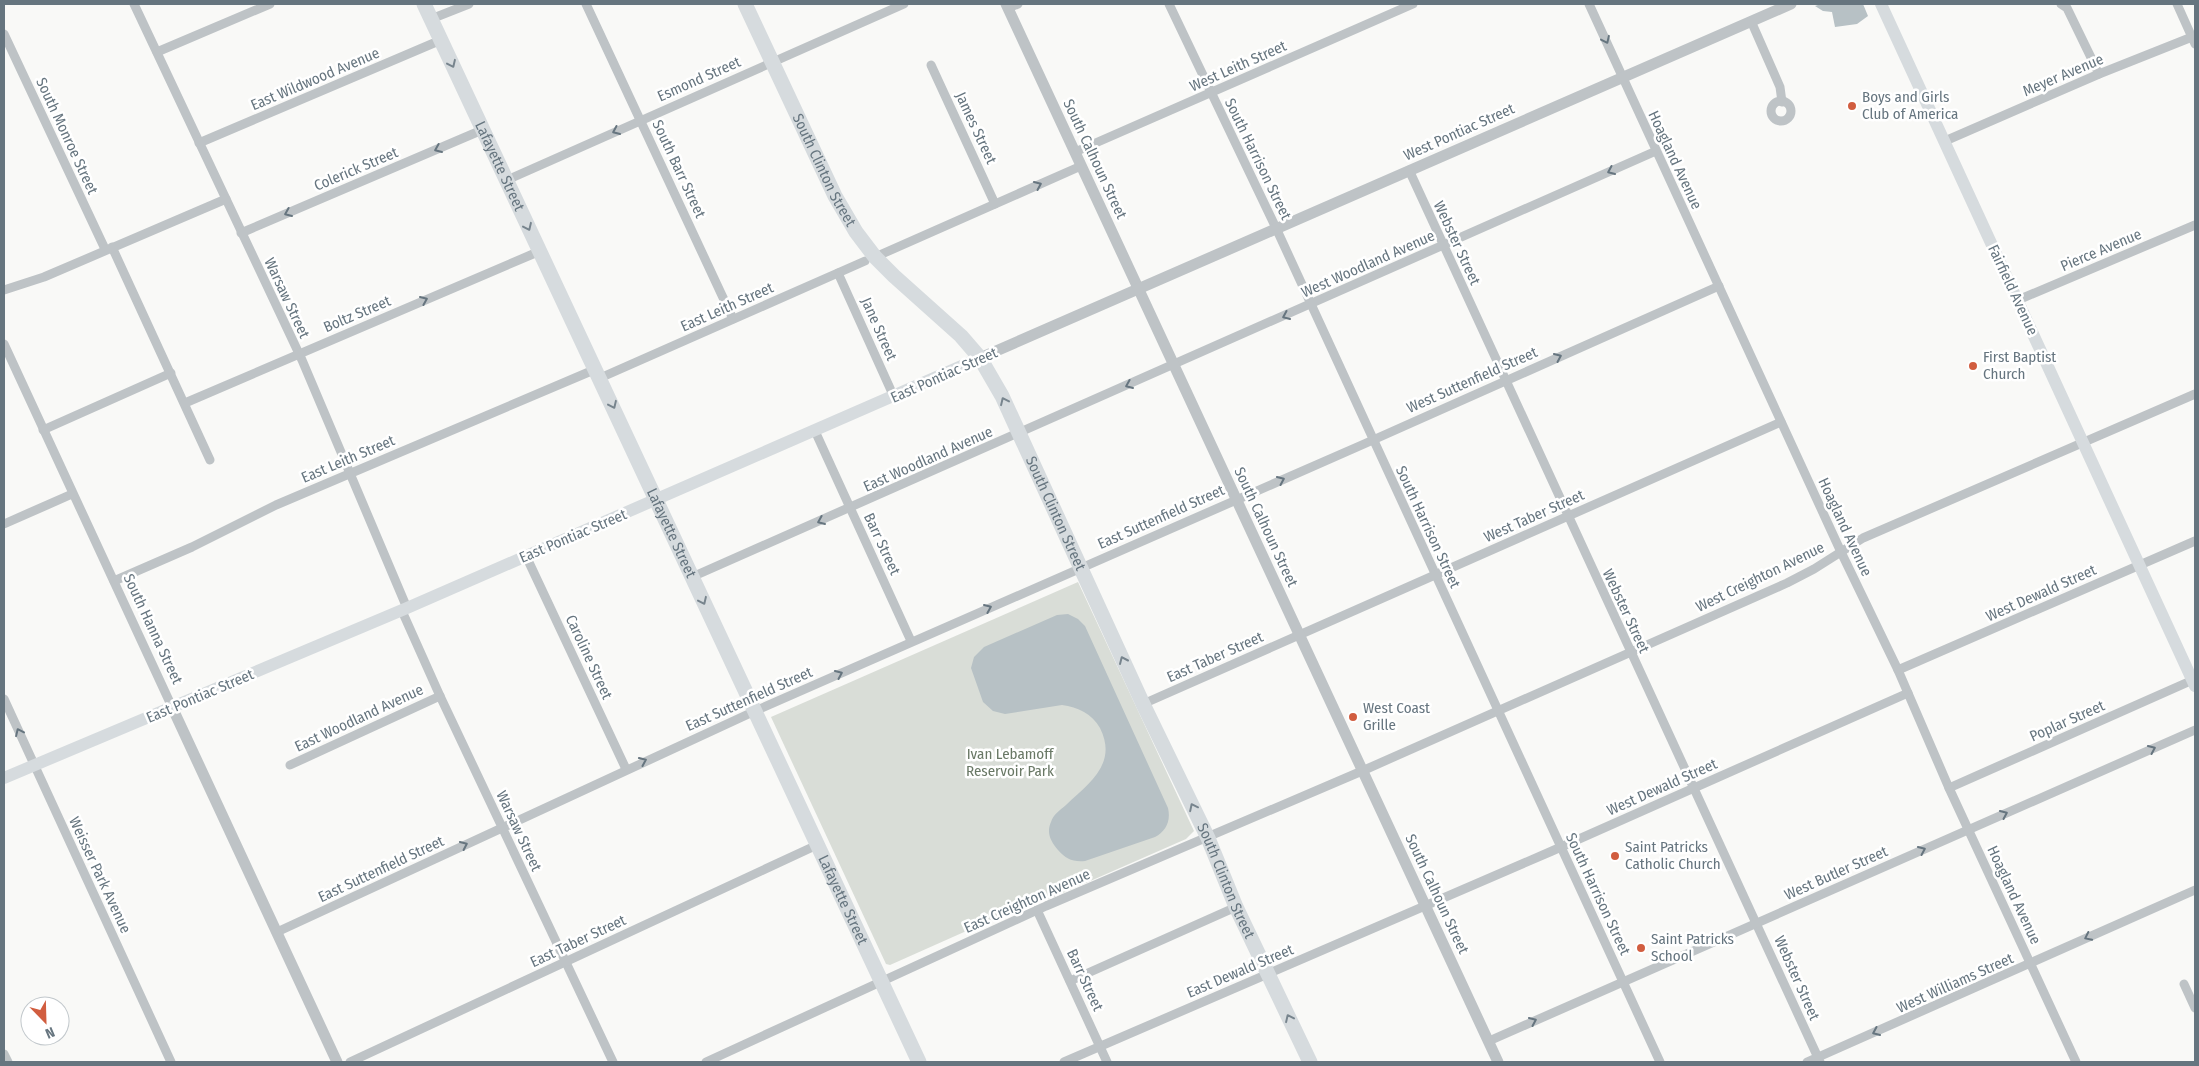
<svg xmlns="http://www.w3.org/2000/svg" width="2199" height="1066" font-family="'Fira Sans Condensed',sans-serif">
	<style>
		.green { fill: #d9ddd7 }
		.water { fill: #b7c1c5 }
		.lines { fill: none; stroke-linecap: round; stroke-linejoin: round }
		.minor { stroke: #bec3c6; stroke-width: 9 }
		.tertiary { stroke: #bec3c6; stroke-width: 11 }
		.secondary { stroke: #d6dbde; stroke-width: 12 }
		.trunk { stroke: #d6dbde; stroke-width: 15 }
		.oneway { stroke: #66757f }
		.oneway2 { stroke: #77848d }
		.poi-dot { fill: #d15d3f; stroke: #fff; stroke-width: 2 }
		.labels { text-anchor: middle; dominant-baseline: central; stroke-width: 5; stroke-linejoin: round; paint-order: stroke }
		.street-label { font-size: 15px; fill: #66757f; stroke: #fff }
		.poi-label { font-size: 15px; fill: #66757f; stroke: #fff; text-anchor: start }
		.park-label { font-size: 15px; fill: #697865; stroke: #fff }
	</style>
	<rect width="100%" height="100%" fill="#f9f9f7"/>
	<polygon class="green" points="1078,582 1194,831 1186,839 1047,900 1045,896 890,965 886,964 771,717"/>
	<g class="water">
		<polygon points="1821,4 1863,4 1868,16 1857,24 1835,27 1832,12 1823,11 1815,6"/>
		<path d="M1068,614L1078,619L1085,626L1168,808C1171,821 1166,831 1155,837L1085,861C1072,862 1066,859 1058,850C1051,842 1046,833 1051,822C1053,815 1060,810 1066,805C1089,783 1118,764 1100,728C1092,714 1078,707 1062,705L1005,714L993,711L983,702L971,668L974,657L984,647L1057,615Z"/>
	</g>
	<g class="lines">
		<g class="minor">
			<polyline points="134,4 302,360 407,608"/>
			<polyline points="586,4 733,319"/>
			<polyline points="1169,4 1276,228 1660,1062"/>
			<polyline points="1589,4 1841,552 1898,670 1949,788 2076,1062"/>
			<polyline points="2061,4 2067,8 2099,74"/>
			<polyline points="2177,4 2195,44"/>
			<polyline points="1008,8 1018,4"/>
			<polyline points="431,19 469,4"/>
			<polyline points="1751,21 1780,87 1782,102"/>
			<polyline points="4,34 105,249"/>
			<polyline points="157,52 270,4"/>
			<polyline points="931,65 995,204"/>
			<circle cx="1781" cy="111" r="10"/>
			<polyline points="1945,141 2099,74 2192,37"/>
			<polyline points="199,143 441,40"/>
			<polyline points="1075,152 1413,4"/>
			<polyline points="1409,170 1820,1062"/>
			<polyline points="507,180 904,4"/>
			<polyline points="241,233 482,130"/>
			<polyline points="112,247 210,460"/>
			<polyline points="875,257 1081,166"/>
			<polyline points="838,273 894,397"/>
			<polyline points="4,290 44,277 226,199"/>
			<polyline points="2018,300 2195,225"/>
			<polyline points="4,344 172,707"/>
			<polyline points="600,378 865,261"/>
			<polyline points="185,403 540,251"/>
			<polyline points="43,430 171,373"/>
			<polyline points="815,431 911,641"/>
			<polyline points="4,524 72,494"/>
			<polyline points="526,556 626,769"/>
			<polyline points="692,577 1656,151"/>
			<polyline points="114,581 192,547 276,505 596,369"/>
			<polyline points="402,611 440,696 613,1062"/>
			<polyline points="1898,670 2195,541"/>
			<polyline points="4,699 171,1062"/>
			<polyline points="1143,704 1781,422"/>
			<polyline points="290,765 440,696"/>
			<polyline points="1949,788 2195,679"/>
			<polyline points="1037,910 1107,1062"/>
			<polyline points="277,932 755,711 1364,444 1719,286"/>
			<polyline points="1070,981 1236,907"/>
			<polyline points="2184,984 2195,1008"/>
			<polyline points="1489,1041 2195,730"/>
			<polyline points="4,1054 8,1062"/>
			<polyline points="350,1062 817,845"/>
			<polyline points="706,1062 1046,906 1362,771 1787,583 1814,569 1863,538 2195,394"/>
			<polyline points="1064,1062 1552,851 1908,693"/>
			<polyline points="1807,1062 2195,890"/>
		</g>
		<g class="tertiary">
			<polyline points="1006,4 1498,1062"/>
			<polyline points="980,358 1791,4"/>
			<polyline points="172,707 337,1062"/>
		</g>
		<g class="secondary">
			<polyline points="1881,4 2195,686"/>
			<polyline points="4,778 407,608 980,358"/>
		</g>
		<g class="trunk">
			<path id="s1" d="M424,4L919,1062"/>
			<path id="s2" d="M745,4L835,196L856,232L875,257L894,276L961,336L980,358L1002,396L1143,704L1208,838L1236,907L1310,1062"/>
		</g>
	</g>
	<defs><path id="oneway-chevron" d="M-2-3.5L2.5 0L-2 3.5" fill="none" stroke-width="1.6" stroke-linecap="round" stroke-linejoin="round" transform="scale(1.25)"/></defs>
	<g class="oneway">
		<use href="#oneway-chevron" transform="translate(1606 40) rotate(65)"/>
		<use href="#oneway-chevron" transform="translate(616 131) rotate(156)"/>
		<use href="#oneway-chevron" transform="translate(438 149) rotate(157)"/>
		<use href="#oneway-chevron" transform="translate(1611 171) rotate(156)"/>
		<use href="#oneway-chevron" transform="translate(1038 185) rotate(-24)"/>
		<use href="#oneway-chevron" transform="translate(288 213) rotate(157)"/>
		<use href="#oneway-chevron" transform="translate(424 300) rotate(-23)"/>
		<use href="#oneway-chevron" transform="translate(1286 316) rotate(156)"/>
		<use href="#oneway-chevron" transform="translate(1558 357) rotate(-24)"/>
		<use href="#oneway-chevron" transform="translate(1129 385) rotate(157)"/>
		<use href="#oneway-chevron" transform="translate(1281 480) rotate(-24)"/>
		<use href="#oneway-chevron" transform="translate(821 521) rotate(157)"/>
		<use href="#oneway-chevron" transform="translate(988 608) rotate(-23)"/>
		<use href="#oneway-chevron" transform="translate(839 674) rotate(-24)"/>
		<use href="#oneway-chevron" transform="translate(19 732) rotate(-115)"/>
		<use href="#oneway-chevron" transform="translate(2152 749) rotate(-24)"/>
		<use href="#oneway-chevron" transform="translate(643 761) rotate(-24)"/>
		<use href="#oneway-chevron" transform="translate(2004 814) rotate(-24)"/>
		<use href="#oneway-chevron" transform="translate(464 845) rotate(-25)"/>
		<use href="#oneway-chevron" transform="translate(1922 850) rotate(-24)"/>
		<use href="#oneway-chevron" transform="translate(2088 937) rotate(154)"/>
		<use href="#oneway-chevron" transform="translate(1533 1021) rotate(-24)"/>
		<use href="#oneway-chevron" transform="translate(1876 1032) rotate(156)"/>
	</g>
	<g class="oneway2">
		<use href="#oneway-chevron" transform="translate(452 64) rotate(65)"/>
		<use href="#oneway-chevron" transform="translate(528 227) rotate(65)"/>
		<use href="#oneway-chevron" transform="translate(1004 401) rotate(-115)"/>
		<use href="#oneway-chevron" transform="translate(613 405) rotate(65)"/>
		<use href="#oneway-chevron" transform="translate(703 601) rotate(65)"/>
		<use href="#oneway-chevron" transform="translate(1123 660) rotate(-114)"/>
		<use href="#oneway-chevron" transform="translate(1193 807) rotate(-116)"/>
		<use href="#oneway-chevron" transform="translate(1289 1018) rotate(-115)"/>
	</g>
	<g class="poi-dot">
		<circle cx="1852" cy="106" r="5"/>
		<circle cx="1973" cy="366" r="5"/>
		<circle cx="1353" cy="717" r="5"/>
		<circle cx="1615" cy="856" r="5"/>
		<circle cx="1641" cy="948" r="5"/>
	</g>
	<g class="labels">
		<g class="street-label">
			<text transform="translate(1238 66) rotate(-24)">West Leith Street</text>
			<text transform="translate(2063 75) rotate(-23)">Meyer Avenue</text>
			<text transform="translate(315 79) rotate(-23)">East Wildwood Avenue</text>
			<text transform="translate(699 79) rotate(-24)">Esmond Street</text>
			<text transform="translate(976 128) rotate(65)">James Street</text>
			<text transform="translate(1459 132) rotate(-24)">West Pontiac Street</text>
			<text transform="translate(67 136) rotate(65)">South Monroe Street</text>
			<text transform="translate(1095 159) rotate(65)">South Calhoun Street</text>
			<text transform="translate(1258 159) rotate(64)">South Harrison Street</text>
			<text transform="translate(1675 160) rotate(65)">Hoagland Avenue</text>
			<text stroke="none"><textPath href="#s1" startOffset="179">Lafayette Street</textPath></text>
			<text transform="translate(356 169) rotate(-23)">Colerick Street</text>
			<text transform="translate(679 169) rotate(65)">South Barr Street</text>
			<text stroke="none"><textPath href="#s2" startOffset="184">South Clinton Street</textPath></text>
			<text transform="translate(1457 243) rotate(65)">Webster Street</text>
			<text transform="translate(2101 250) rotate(-23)">Pierce Avenue</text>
			<text transform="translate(1368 264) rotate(-24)">West Woodland Avenue</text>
			<text transform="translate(2013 290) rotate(65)">Fairfield Avenue</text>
			<text transform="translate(287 298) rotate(65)">Warsaw Street</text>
			<text transform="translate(727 307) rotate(-24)">East Leith Street</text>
			<text transform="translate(357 314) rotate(-23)">Boltz Street</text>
			<text transform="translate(879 329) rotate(66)">Jane Street</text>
			<text transform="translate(944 375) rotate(-24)">East Pontiac Street</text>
			<text transform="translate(1472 380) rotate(-24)">West Suttenfield Street</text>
			<text transform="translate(348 459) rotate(-23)">East Leith Street</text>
			<text transform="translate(928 459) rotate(-24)">East Woodland Avenue</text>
			<text stroke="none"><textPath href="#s2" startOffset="604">South Clinton Street</textPath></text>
			<text transform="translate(1534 516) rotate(-24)">West Taber Street</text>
			<text transform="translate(1161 517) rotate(-24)">East Suttenfield Street</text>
			<text transform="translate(1266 527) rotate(65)">South Calhoun Street</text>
			<text transform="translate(1428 527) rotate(65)">South Harrison Street</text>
			<text transform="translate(1845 527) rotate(65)">Hoagland Avenue</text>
			<text stroke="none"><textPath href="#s1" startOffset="584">Lafayette Street</textPath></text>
			<text transform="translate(573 536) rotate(-23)">East Pontiac Street</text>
			<text transform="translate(882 544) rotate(65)">Barr Street</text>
			<text transform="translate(1760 577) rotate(-26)">West Creighton Avenue</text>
			<text transform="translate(2041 593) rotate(-24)">West Dewald Street</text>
			<text transform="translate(1626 611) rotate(65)">Webster Street</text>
			<text transform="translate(153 629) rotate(65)">South Hanna Street</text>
			<text transform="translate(589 657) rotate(65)">Caroline Street</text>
			<text transform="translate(1215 657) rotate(-24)">East Taber Street</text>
			<text transform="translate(200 696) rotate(-23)">East Pontiac Street</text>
			<text transform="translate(749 699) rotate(-24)">East Suttenfield Street</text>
			<text transform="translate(359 718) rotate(-25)">East Woodland Avenue</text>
			<text transform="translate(2067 721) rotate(-24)">Poplar Street</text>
			<text transform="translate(1662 787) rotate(-24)">West Dewald Street</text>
			<text transform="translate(519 831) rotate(65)">Warsaw Street</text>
			<text transform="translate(381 869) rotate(-25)">East Suttenfield Street</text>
			<text transform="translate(1836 873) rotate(-24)">West Butler Street</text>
			<text transform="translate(100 875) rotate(65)">Weisser Park Avenue</text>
			<text stroke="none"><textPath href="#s2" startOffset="1009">South Clinton Street</textPath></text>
			<text transform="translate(1437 894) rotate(65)">South Calhoun Street</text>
			<text transform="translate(1598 894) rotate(65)">South Harrison Street</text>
			<text transform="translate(2014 895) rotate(65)">Hoagland Avenue</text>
			<text stroke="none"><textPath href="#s1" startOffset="989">Lafayette Street</textPath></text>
			<text transform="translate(1027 901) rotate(-24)">East Creighton Avenue</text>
			<text transform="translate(578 941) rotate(-25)">East Taber Street</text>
			<text transform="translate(1240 971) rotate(-23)">East Dewald Street</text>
			<text transform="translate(1797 978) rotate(66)">Webster Street</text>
			<text transform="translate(1085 980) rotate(65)">Barr Street</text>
			<text transform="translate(1955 983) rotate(-24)">West Williams Street</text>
		</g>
		<g class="poi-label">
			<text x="1862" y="97">Boys and Girls<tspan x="1862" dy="17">Club of America</tspan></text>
			<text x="1983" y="357">First Baptist<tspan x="1983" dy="17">Church</tspan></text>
			<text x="1363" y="708">West Coast<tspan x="1363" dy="17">Grille</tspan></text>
			<text x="1625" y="847">Saint Patricks<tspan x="1625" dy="17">Catholic Church</tspan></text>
			<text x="1651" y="939">Saint Patricks<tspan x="1651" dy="17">School</tspan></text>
		</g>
		<g class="park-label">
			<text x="1010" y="754">Ivan Lebamoff<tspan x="1010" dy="17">Reservoir Park</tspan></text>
		</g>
	</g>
	<rect width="2199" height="1066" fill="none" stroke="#66757f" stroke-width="10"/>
	<g transform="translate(45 1021) rotate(157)"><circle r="24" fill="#ffffff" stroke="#c2c8cc"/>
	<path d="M0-4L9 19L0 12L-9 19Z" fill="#d15d3f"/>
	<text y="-8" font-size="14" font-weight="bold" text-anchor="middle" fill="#66757f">N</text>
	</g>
</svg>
